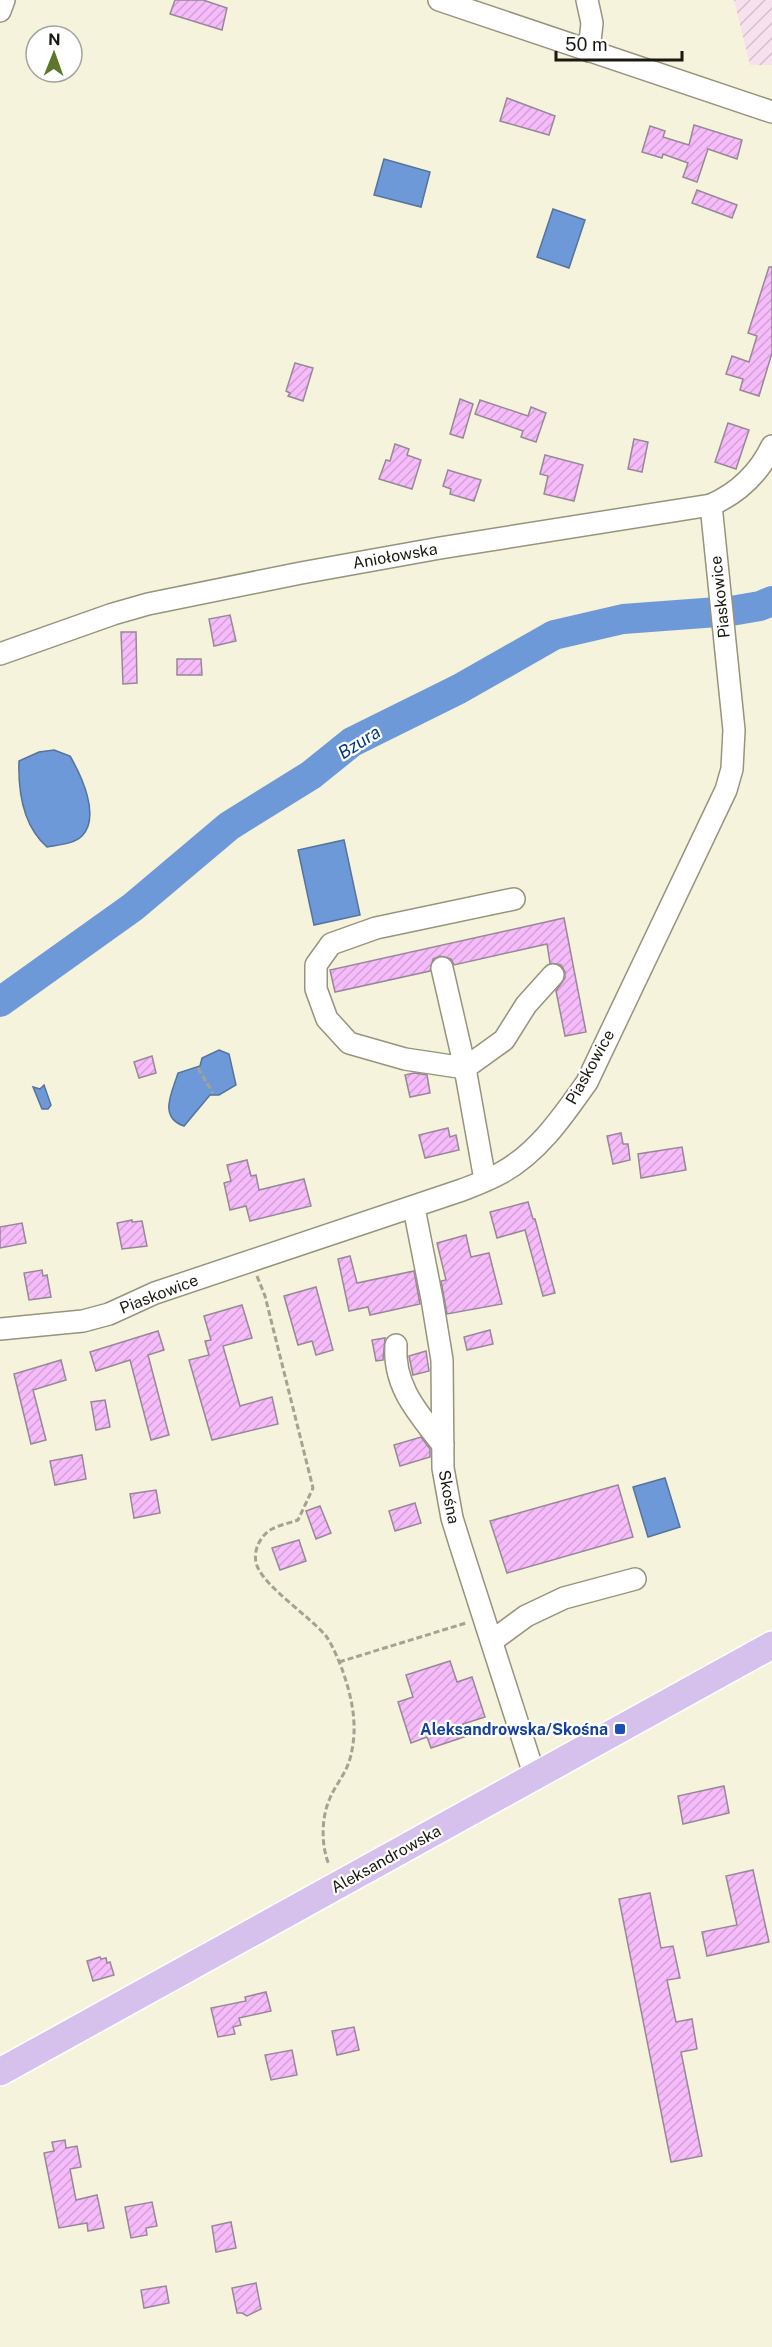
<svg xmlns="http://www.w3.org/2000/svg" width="772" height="2347" font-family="'Public Sans',sans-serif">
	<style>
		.industrial { fill: url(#industrial-furrows) }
		.water { fill: #6e99d8; stroke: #55739c; stroke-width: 1.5 }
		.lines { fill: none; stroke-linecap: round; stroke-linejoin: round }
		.river { stroke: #6e99d8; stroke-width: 30 }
		.building { fill: url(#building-hatch); stroke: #978898; stroke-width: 1.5 }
		.minor-casing { stroke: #97937e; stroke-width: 24 }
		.major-casing { stroke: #fff; stroke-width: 30 }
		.path { stroke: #a4a290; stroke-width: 3; stroke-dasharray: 6 3; stroke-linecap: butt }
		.minor { stroke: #fff; stroke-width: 21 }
		.major { stroke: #d6c1ec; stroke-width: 27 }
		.transit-dot { fill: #1a4fb4; stroke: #fff; stroke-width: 2 }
		.labels { text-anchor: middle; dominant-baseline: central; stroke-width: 4.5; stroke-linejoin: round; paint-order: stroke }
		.street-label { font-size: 16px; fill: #1a1911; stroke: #fff }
		.transit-label { font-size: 16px; font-weight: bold; fill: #164399; stroke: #fff; text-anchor: end }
		.water-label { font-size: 18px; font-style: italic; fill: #003781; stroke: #fff }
	</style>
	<defs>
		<pattern id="industrial-furrows" width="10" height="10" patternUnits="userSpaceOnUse" patternTransform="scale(1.5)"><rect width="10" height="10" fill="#f7e1ee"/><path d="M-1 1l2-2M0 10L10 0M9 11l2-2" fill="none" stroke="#d3c0cb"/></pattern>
		<pattern id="building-hatch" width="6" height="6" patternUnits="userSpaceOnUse" patternTransform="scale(1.5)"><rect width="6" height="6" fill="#f6bbfa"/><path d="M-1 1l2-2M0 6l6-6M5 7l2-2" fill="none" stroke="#d2a0d5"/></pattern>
	</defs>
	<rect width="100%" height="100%" fill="#f6f3dc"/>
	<polygon class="industrial" points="734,0 772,0 772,65 750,65"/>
	<g class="water">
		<polygon points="384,159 430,172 421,207 374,195"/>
		<polygon points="553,209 585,220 569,268 537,257"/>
		<path d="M54,750L70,756C81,775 101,816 82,836C74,844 58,845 47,847C23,826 18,791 19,761L39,752Z"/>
		<polygon points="344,840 360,915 314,925 298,850"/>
		<path d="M219,1050L229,1054L236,1085L219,1095H210L184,1126C158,1117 172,1093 178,1073L200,1066L202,1058Z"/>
		<polygon points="44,1085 51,1105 48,1109 42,1109 33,1087 40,1089"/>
		<polygon points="665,1478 680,1527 648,1537 633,1487"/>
	</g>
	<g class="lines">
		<polyline class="river" points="0,1002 133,907 229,826 311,775 352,742 459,689 554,635 623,619 731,611 760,606 772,601"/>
	</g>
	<g class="building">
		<polygon points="175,0 203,0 227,8 222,30 170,14"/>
		<polygon points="507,98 555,116 549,135 500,121"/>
		<polygon points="694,125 742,140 737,159 708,149 697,182 683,177 688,163 663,154 662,158 642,152 650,126 665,131 663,137 689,145"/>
		<polygon points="697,190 737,205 732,218 692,203"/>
		<polygon points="769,267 772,267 772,353 759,396 740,390 743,379 726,374 732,356 749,362 757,336 748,333"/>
		<polygon points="295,363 313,368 303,401 288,396 290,393 286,391"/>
		<polygon points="460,399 473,404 463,438 450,434"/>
		<polygon points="480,400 528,416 531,407 546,413 536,442 521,437 523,431 475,414"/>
		<polygon points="728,423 749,430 736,469 715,462"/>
		<polygon points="634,439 648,442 642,472 628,469"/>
		<polygon points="395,444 409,449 407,455 421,460 412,489 379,479 386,460 390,461"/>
		<polygon points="545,455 583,465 574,501 544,494 548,476 540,474"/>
		<polygon points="448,470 481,480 474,501 450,494 451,489 443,486"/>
		<polygon points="230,615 236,641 214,646 209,619"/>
		<polygon points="121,632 136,632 137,683 123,684"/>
		<polygon points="177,659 201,659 202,675 177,675"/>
		<polygon points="564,918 586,1032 565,1036 556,991 565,978 565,972 561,965 550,963 547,944 454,965 451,959 440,956 433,959 430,971 335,992 330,970"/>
		<polygon points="152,1056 156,1073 139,1078 134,1062"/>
		<polygon points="414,1073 427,1075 430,1093 410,1097 405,1075"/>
		<polygon points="448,1128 450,1137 456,1135 459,1150 425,1158 419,1135"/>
		<polygon points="621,1133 623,1144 628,1144 630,1160 613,1164 607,1136"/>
		<polygon points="682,1147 686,1170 641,1178 638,1154"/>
		<polygon points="247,1160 251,1176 256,1175 259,1190 304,1179 311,1206 250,1221 246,1206 230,1210 224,1183 231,1181 227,1165"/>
		<polygon points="528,1202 533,1219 535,1219 555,1293 543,1296 525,1230 497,1238 490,1212"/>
		<polygon points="132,1220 132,1222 142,1221 147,1246 122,1249 117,1223"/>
		<polygon points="22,1223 26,1243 0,1248 0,1227"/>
		<polygon points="466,1235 471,1257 489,1253 502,1304 447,1314 441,1281 446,1280 437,1243"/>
		<polygon points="350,1256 357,1283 414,1271 420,1304 370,1315 368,1307 349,1311 338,1259"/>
		<polygon points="42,1270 43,1276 47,1275 51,1297 29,1300 24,1273"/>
		<polygon points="316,1287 333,1350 316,1355 312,1341 298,1345 284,1296"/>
		<polygon points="242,1305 252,1338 223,1346 240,1406 272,1397 278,1424 212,1440 189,1360 209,1355 205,1341 211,1340 204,1316"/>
		<polygon points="490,1330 493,1344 467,1350 464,1337"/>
		<polygon points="158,1331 164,1350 148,1355 169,1435 151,1440 130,1360 96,1371 90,1352"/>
		<polygon points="385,1338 383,1360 376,1361 372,1340"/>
		<polygon points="426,1351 429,1371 413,1375 409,1356"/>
		<polygon points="61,1360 66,1380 33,1390 46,1440 31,1444 14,1374"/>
		<polygon points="105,1400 110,1427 96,1430 91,1402"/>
		<polygon points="421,1437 430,1449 430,1457 400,1466 394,1445"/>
		<polygon points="82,1455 86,1479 55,1485 50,1461"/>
		<polygon points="618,1485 633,1537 507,1573 490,1521"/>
		<polygon points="156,1490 160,1513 134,1518 130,1494"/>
		<polygon points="415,1503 421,1523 395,1531 389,1511"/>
		<polygon points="320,1506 331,1533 316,1539 306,1511"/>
		<polygon points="299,1540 306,1561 280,1570 272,1548"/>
		<polygon points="450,1661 457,1682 472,1677 485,1717 463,1724 467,1736 431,1748 427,1737 411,1743 398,1702 413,1697 406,1675"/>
		<polygon points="724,1786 729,1813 683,1824 678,1796"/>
		<polygon points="753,1870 769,1942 707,1956 702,1932 737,1925 726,1876"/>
		<polygon points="650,1893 661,1948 673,1946 680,1978 667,1980 676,2022 692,2019 697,2049 681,2052 702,2156 671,2162 619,1899"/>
		<polygon points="100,1957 101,1959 106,1958 107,1963 110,1962 114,1975 93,1981 87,1961"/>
		<polygon points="266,1992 271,2011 239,2018 241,2025 233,2027 235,2034 218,2037 211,2008 246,2001 245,1997"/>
		<polygon points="354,2027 359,2050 337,2055 332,2031"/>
		<polygon points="292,2050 297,2075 271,2080 265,2055"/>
		<polygon points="65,2140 66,2148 77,2146 81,2167 70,2169 76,2200 97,2195 104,2228 88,2231 87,2223 59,2228 44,2153 54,2151 52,2142"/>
		<polygon points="152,2202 157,2226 146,2228 147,2235 131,2238 125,2207"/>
		<polygon points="231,2222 236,2248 216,2252 212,2226"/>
		<polygon points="256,2283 261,2309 247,2316 242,2313 237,2313 232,2288"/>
		<polygon points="166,2286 169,2303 144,2308 141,2290"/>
	</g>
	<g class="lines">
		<defs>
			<g id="minor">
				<polyline points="439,0 772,112"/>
				<polyline points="587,0 592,23 589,51"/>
				<polyline points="0,11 4,0"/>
				<path d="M0,654L113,614L148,604L301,573L440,548L711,505C738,493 759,473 772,446"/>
				<polyline points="514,899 376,928 331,944 316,965 316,989 327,1019 349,1043 405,1059 465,1068 504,1040 526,1005 553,975"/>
				<polyline points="442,968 465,1068 485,1180"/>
				<polyline points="414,1208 432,1299 442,1360 443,1468 452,1518 461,1547 535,1777"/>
				<path d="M0,1329L83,1321L109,1314L155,1293L462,1190C475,1185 489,1180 501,1173C538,1153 563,1116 587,1082L726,790L732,769L734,730L711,505"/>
				<path d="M396,1345C393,1387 419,1414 443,1445"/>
				<polyline points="492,1641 526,1616 564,1598 635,1579"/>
			</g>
			<polyline id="major" points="0,2072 772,1645"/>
		</defs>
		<use href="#minor" class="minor-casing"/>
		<use href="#major" class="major-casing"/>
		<g class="path">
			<polyline points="198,1068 213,1093"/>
			<path d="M257,1276L265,1296L313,1488L298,1520C290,1523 279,1525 272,1529C259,1536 251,1554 258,1568C268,1589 309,1616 326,1636C332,1644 338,1659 342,1669C353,1700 359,1730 349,1762C344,1776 335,1786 330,1798C321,1818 321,1845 329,1865"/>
			<polyline points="339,1662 466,1623"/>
		</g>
		<use href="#minor" class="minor"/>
		<use href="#major" class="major"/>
	</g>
	<rect class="transit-dot" x="614" y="1723" width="12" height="12" rx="3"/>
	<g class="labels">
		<g class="street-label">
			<text transform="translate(395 556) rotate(-10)">Aniołowska</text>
			<text transform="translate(720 597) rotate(-96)">Piaskowice</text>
			<text transform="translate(590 1067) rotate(-61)">Piaskowice</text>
			<text transform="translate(159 1294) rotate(-21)">Piaskowice</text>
			<text transform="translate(449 1497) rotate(79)">Skośna</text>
			<text transform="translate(386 1859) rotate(-29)">Aleksandrowska</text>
		</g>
		<g class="transit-label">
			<text x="608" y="1729">Aleksandrowska/Skośna</text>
		</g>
		<g class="water-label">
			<text transform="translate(359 742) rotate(-32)">Bzura</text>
		</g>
	</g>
	<g transform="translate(54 54) rotate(1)"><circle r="28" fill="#ffffff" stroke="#a3a3a0" stroke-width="1.5"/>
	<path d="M0-4.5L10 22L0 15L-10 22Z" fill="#5d772b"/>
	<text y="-9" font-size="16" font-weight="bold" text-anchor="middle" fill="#1a1911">N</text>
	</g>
	<path d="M556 51v9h126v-9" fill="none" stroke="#1a1911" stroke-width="3"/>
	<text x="565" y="51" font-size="18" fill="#1a1911" stroke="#ffffff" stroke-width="4.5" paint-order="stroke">50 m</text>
</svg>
